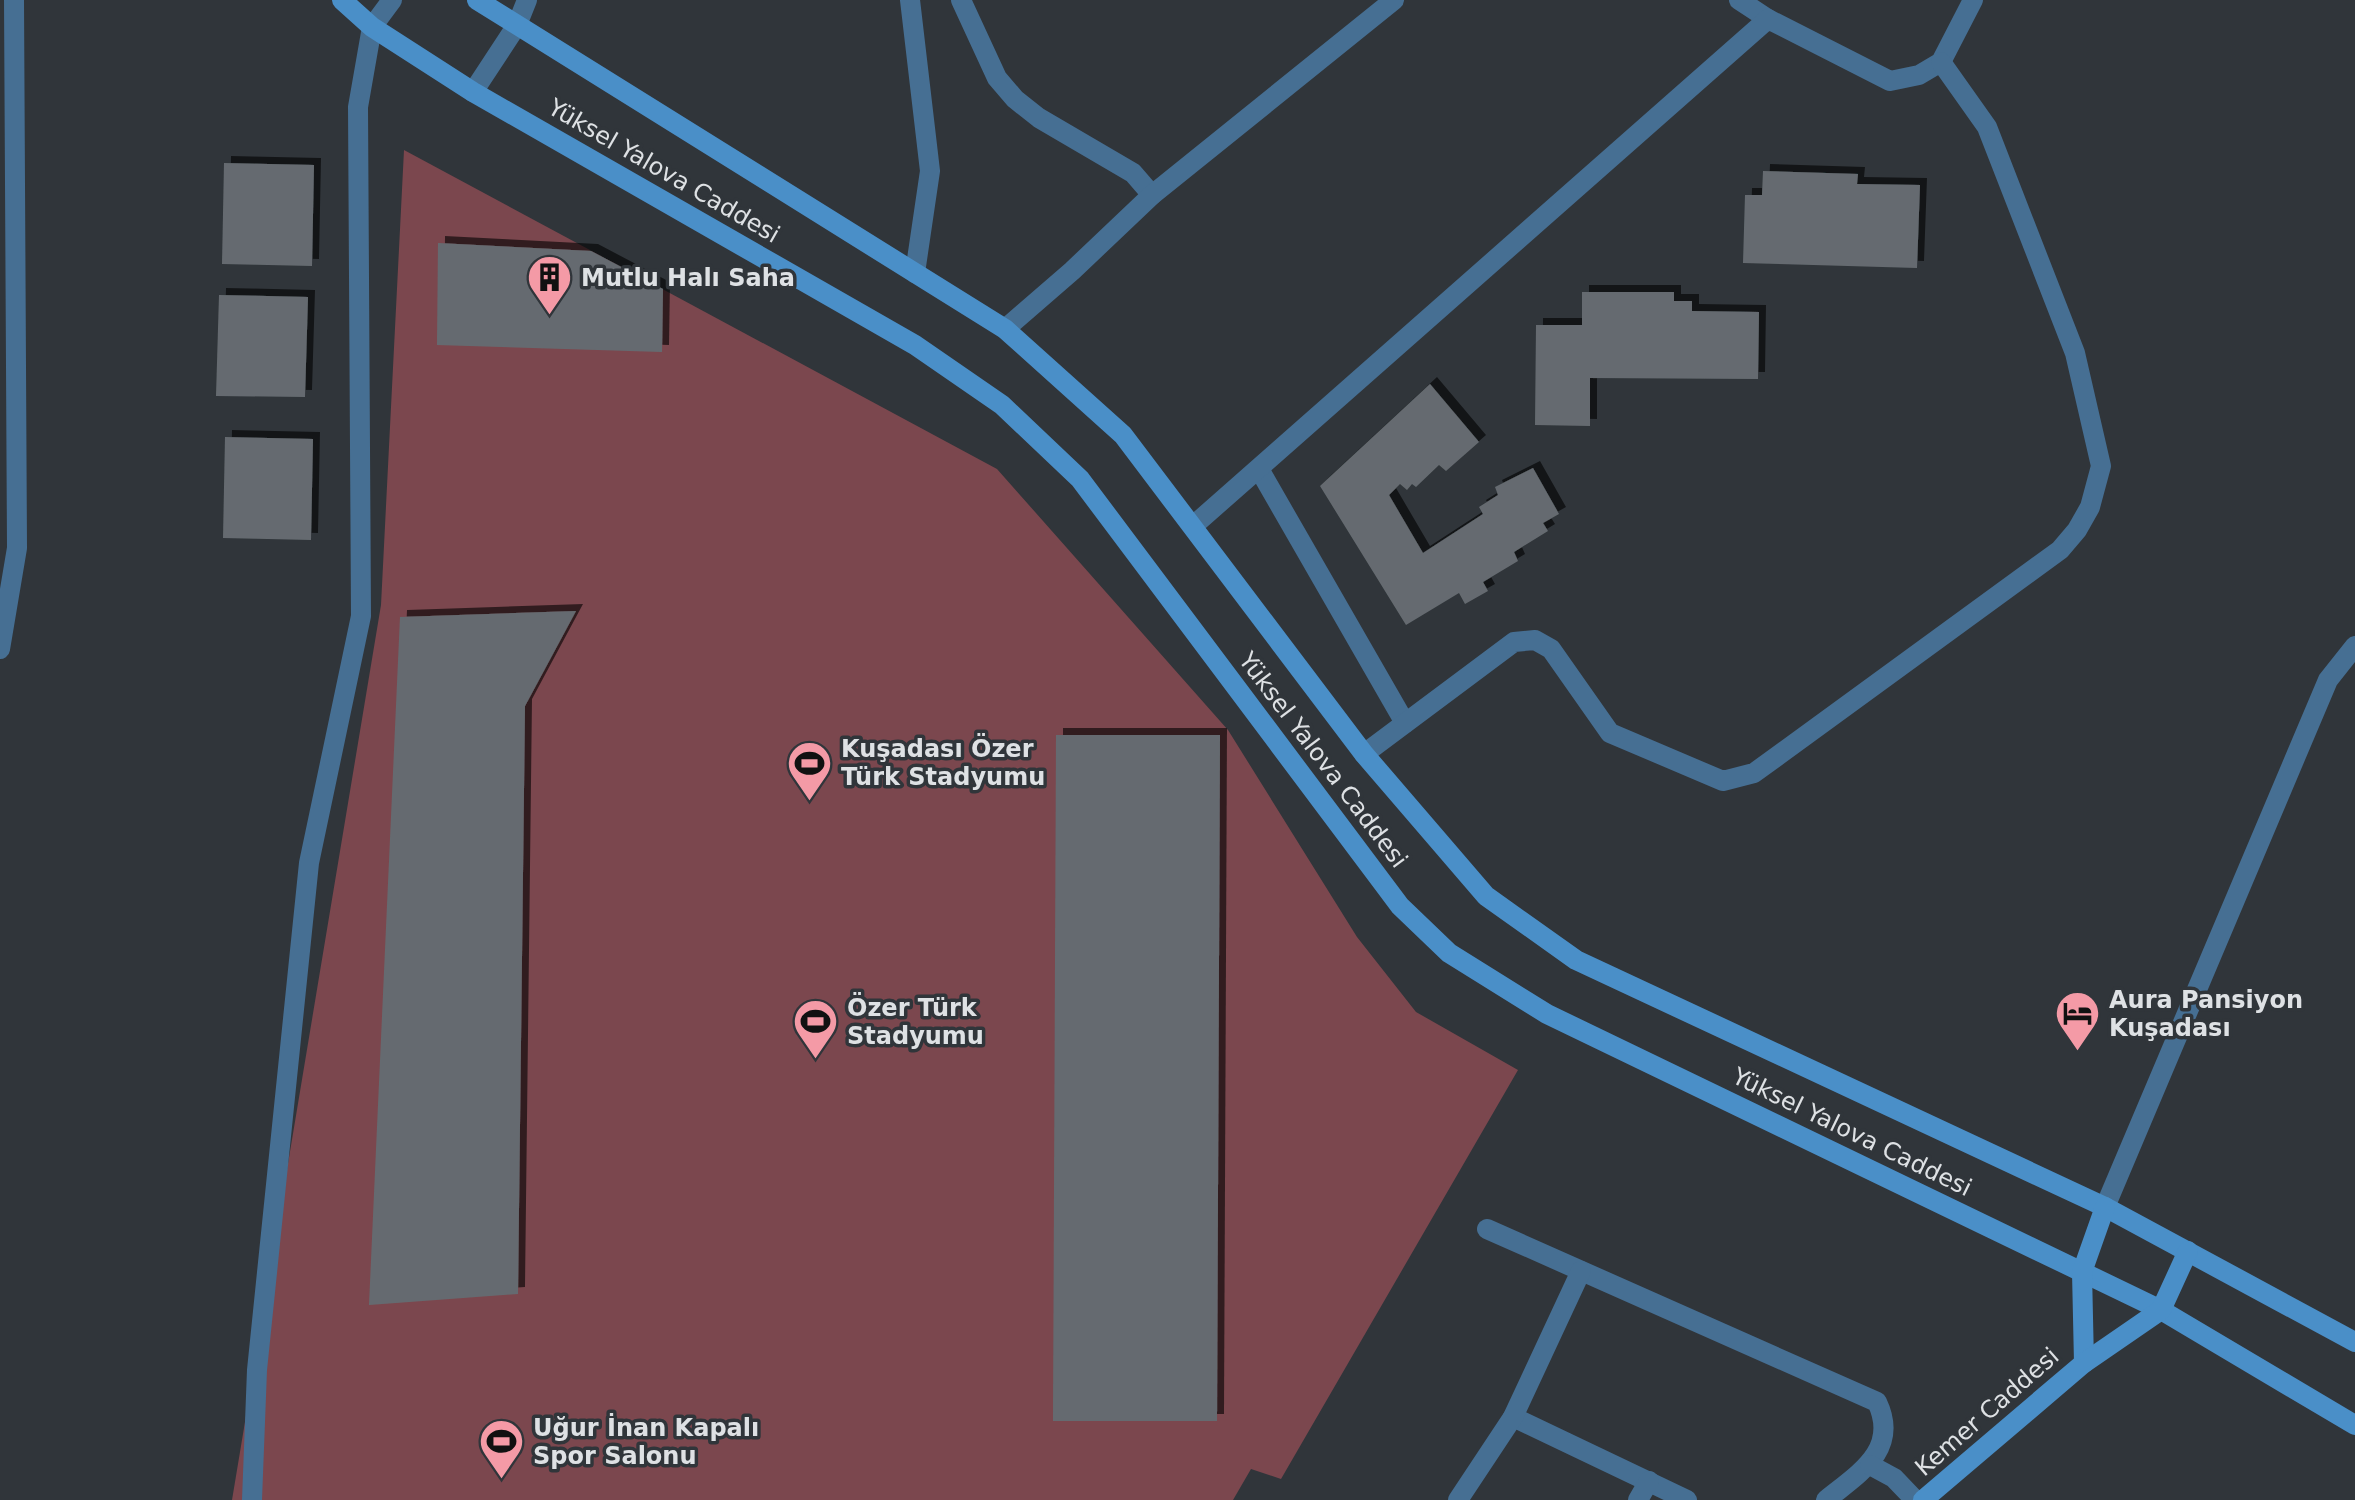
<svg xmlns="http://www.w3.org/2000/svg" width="2355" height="1500" font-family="'DejaVu Sans',sans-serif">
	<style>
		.green { fill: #7b474e }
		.building { fill: #656b70; filter: url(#shadow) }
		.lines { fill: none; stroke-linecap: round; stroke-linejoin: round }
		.service { stroke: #466f93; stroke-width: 20 }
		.minor { stroke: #466f93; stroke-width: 20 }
		.secondary { stroke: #4a8fc8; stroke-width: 20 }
		.labels { text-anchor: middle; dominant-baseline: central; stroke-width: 7; stroke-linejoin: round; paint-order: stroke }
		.street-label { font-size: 24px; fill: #dee1e4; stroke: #30353a }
		.poi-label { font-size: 24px; font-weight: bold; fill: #dee1e4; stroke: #30353a; text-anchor: start }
	</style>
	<defs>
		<filter id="shadow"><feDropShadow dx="7" dy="-7" stdDeviation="0" flood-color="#0009"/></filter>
	</defs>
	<rect width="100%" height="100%" fill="#30353a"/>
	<polygon class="green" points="404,150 997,469 1228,730 1357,937 1416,1012 1518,1070 1281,1479 1251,1469 1233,1500 232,1500 381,605"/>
	<g class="building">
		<polygon points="224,163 314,165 312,266 222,264"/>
		<polygon points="1763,171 1858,174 1857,184 1920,185 1917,268 1743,263 1745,195 1762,195"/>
		<polygon points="438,243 591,251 663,289 662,352 437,345"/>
		<polygon points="1582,292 1674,292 1674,301 1692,301 1692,311 1759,312 1758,379 1590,378 1590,426 1535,425 1536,325 1582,325"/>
		<polygon points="219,295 308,297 305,397 216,396"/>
		<polygon points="1430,384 1479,442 1446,471 1439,465 1416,487 1412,484 1407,490 1400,484 1389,495 1423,553 1483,514 1479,507 1498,495 1495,487 1533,468 1559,514 1543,523 1548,531 1514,552 1518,561 1483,582 1488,591 1465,604 1459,593 1406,625 1320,486"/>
		<polygon points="225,437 313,439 311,540 223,538"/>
		<polygon points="576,611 525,706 518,1294 369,1305 400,617"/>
		<polygon points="1056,735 1220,735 1217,1421 1053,1421"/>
	</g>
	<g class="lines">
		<g class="service">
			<polyline points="1259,469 1405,723"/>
			<path d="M1487,1229L1877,1402C1900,1450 1858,1474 1826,1500"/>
			<polyline points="1513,1417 1687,1500"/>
			<polyline points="1870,1465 1894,1478 1915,1500"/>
			<polyline points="1458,1500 1513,1417 1581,1271"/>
			<polyline points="1638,1500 1649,1481"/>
		</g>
		<g class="minor">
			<polyline points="910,0 930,171 915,273"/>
			<polyline points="961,0 997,78 1015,99 1039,118 1133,173 1152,195"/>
			<polyline points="1739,0 1768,19"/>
			<polyline points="473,92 517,25 527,0"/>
			<polyline points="1005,329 1072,271 1152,195 1394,0"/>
			<polyline points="1193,526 1768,19 1890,81 1919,75 1941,62 1973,0"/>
			<polyline points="0,649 17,548 14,0"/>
			<polyline points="1364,754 1514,642 1535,640 1551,649 1610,733 1723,781 1754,773 2060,550 2077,530 2090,507 2101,466 2075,353 1987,127 1941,62"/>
			<polyline points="2105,1207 2328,680 2355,646"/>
			<polyline points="252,1500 257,1370 309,863 361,616 358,107 372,27 392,0"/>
		</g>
		<g class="secondary">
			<polyline points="342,0 372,27 473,92 915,345 1002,405 1080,479 1400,906 1449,953 1547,1014 2161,1310 2355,1425"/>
			<polyline points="477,0 1005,329 1123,435 1364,754 1486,896 1576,960 2105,1207 2355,1342"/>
			<polyline points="2084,1363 2082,1272 2105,1207"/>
			<polyline points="1923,1500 2084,1363 2161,1310 2188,1251"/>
		</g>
	</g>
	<defs>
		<symbol id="building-pin" viewBox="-11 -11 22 30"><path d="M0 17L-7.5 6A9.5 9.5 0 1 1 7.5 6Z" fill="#f49aa6" stroke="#30353a"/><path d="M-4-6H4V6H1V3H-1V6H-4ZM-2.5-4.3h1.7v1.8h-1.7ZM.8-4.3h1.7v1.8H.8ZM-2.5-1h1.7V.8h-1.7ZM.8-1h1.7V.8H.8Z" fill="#111"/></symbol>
		<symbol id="stadium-pin" viewBox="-11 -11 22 30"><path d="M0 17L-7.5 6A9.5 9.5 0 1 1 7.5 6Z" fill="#f49aa6" stroke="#30353a"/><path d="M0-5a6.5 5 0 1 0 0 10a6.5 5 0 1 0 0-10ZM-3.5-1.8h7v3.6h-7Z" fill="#111"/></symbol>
		<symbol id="hotel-pin" viewBox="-11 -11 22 30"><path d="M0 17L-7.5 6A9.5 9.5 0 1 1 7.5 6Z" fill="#f49aa6" stroke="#30353a"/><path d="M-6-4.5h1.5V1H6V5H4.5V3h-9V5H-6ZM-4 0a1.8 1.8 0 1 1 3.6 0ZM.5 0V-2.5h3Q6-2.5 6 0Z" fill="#111"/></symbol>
	</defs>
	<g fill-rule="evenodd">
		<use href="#building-pin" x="524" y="252" width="51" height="69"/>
		<use href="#stadium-pin" x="784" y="738" width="51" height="69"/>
		<use href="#hotel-pin" x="2052" y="988" width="51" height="69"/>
		<use href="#stadium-pin" x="790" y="996" width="51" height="69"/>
		<use href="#stadium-pin" x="476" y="1416" width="51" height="69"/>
	</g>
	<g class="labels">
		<g class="street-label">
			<text transform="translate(664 171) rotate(30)">Yüksel Yalova Caddesi</text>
			<text transform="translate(1323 760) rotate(53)">Yüksel Yalova Caddesi</text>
			<text transform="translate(1852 1132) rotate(26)">Yüksel Yalova Caddesi</text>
			<text transform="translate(1987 1412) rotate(-41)">Kemer Caddesi</text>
		</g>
		<g class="poi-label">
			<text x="581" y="278">Mutlu Halı Saha</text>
			<text x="841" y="749">Kuşadası Özer<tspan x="841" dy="28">Türk Stadyumu</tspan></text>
			<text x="2109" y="1000">Aura Pansiyon<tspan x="2109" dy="28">Kuşadası</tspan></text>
			<text x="847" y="1008">Özer Türk<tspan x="847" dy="28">Stadyumu</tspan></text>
			<text x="533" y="1428">Uğur İnan Kapalı<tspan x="533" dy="28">Spor Salonu</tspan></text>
		</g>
	</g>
</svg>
